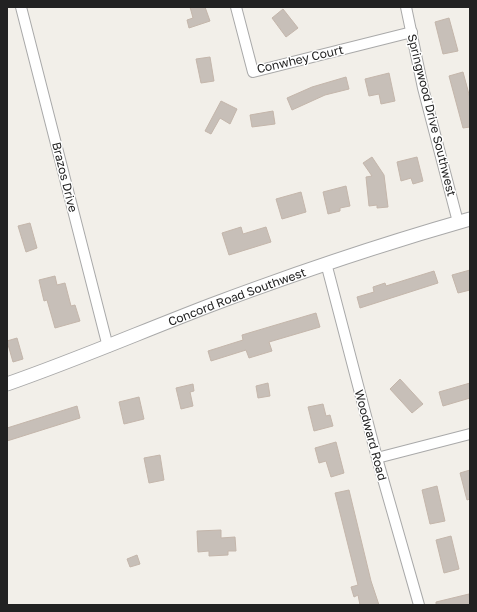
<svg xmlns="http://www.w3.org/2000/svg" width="477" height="612" font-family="'Golos Text',sans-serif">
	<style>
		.building { fill: #c7bfb8; stroke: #c4b6ab }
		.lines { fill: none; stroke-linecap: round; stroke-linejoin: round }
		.minor-casing { stroke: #a9a9a9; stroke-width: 12 }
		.tertiary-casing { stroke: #a9a9a9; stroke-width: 15 }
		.minor { stroke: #fff; stroke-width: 10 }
		.tertiary { stroke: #fff; stroke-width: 13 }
		.labels { text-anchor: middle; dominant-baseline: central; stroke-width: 3; stroke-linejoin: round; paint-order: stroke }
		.street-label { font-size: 12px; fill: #222; stroke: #fff }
	</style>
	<rect width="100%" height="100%" fill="#f2efe9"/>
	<g class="building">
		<polygon points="190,7 205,7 210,21 189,28 187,20 193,18"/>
		<polygon points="283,9 298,28 286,37 272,18"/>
		<polygon points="449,18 458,51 443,54 435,22"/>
		<polygon points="210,57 214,81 201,83 196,59"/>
		<polygon points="463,72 470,98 470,127 463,128 449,76"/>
		<polygon points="389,73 395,101 381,104 379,94 369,96 365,79"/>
		<polygon points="346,77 349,89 325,95 292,110 287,98 312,87"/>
		<polygon points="221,101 237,109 230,124 220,118 211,134 205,131"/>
		<polygon points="273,111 275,124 252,127 250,115"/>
		<polygon points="372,157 384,175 388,207 377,208 377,205 369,206 366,177 372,176 363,163"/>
		<polygon points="417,157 423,181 413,184 411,178 401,181 397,162"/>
		<polygon points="346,186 350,206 340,208 340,211 328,214 323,192"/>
		<polygon points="301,192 306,212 282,219 276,199"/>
		<polygon points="30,223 37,248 26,252 18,226"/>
		<polygon points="241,227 243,234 266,227 271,242 229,255 222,233"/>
		<polygon points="470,270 470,290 458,293 452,275"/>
		<polygon points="434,271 438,283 360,308 357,297 374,292 373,287 385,283 386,286"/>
		<polygon points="55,276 57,285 65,283 71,306 75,305 80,321 55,328 47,300 44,301 39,280"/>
		<polygon points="316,313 320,327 269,342 272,351 249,358 246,350 211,361 208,351 243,340 242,335"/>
		<polygon points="17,338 23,359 13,362 7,341"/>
		<polygon points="400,379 423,404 412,413 390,389"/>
		<polygon points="268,383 270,396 258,398 256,386"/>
		<polygon points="470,383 470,398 443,406 439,392"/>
		<polygon points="193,384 194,391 190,392 193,406 181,409 176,388"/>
		<polygon points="139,397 144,419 124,424 119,402"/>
		<polygon points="323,404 326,416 330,415 333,426 314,431 308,407"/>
		<polygon points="77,406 80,418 7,441 7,428"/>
		<polygon points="336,442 344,473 331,477 326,461 319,463 315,448"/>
		<polygon points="160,455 164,480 149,483 144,458"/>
		<polygon points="470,470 470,499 467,500 460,473"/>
		<polygon points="437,486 445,521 430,524 422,490"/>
		<polygon points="349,490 371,581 379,605 360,605 358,595 354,597 351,587 358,585 335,493"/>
		<polygon points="221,530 221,538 235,537 236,551 228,551 228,555 209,556 209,551 198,552 197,531"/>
		<polygon points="451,536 459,569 444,573 436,540"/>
		<polygon points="137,555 140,564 130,567 127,559"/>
		<polygon points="469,594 470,605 436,605 436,602"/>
	</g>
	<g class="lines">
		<defs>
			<g id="minor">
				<polyline points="21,7 108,347"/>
				<polyline points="236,7 253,72 412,32"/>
				<polyline points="406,7 423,88 458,222"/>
				<polyline points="326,263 377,458 419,605"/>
				<polyline points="377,458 470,434"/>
			</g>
			<g id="tertiary">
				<path id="s1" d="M7,384C76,360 143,331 211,305C296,273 382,244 470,219"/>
			</g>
		</defs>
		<use href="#minor" class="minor-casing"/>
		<use href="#tertiary" class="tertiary-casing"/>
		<use href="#minor" class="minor"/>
		<use href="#tertiary" class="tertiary"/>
	</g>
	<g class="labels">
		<g class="street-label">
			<text transform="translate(300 59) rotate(-13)">Conwhey Court</text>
			<text transform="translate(432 115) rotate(76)">Springwood Drive Southwest</text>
			<text transform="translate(65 177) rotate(76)">Brazos Drive</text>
			<text stroke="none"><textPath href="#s1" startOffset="246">Concord Road Southwest</textPath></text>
			<text transform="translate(371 435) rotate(75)">Woodward Road</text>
		</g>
	</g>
	<rect width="477" height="612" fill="none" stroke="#222222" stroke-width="16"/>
</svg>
